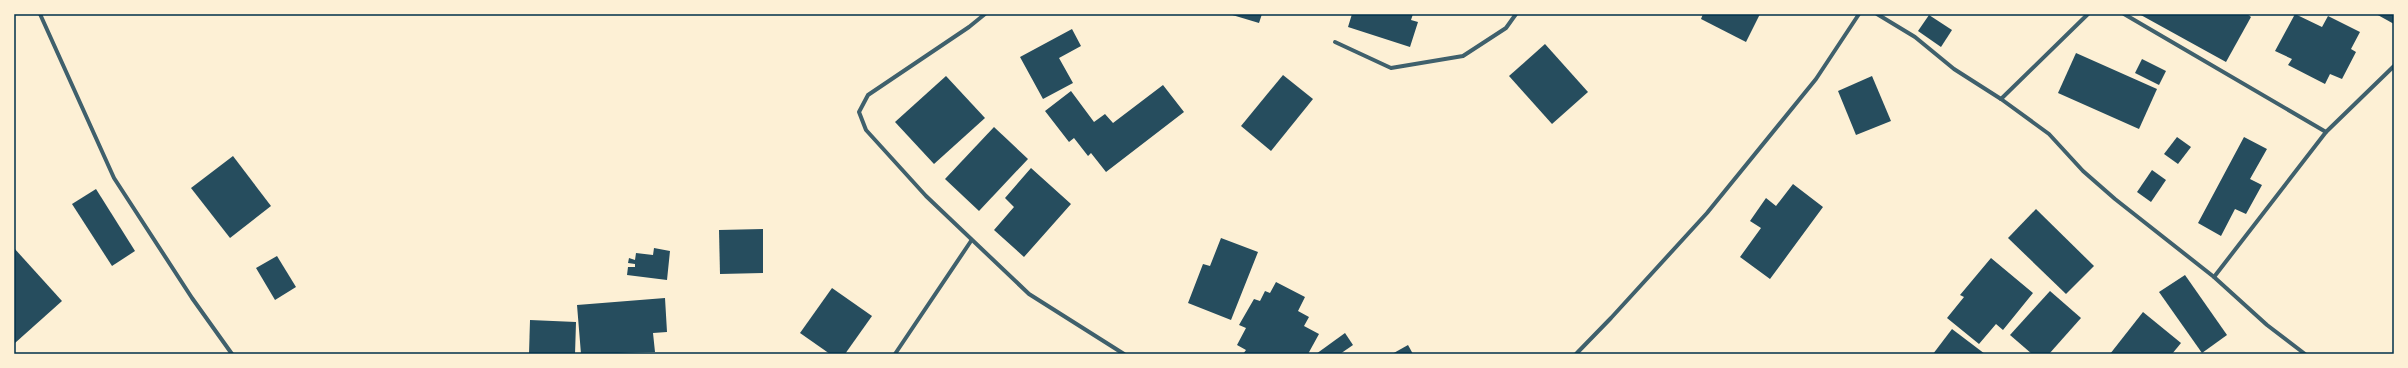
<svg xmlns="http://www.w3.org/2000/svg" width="2408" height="368" font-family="'Noto Sans',sans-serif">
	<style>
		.building { fill: #264d5e }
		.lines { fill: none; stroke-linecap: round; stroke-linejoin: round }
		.minor { stroke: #3f606c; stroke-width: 4 }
		.neatline { fill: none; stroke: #003049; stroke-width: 1.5 }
	</style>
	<rect width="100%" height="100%" fill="#fdf0d5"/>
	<g class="building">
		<polygon points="1229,14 1262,14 1259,23"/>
		<polygon points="1352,14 1413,14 1411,20 1418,22 1410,47 1348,27"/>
		<polygon points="1703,14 1760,14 1746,42 1701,19"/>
		<polygon points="2139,14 2247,14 2251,17 2226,62"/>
		<polygon points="2295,14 2322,27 2328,16 2360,32 2351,49 2356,52 2342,79 2330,74 2325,84 2288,65 2292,59 2275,51"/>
		<polygon points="2376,14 2394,14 2394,24"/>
		<polygon points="1929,15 1952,30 1941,47 1918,31"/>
		<polygon points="1072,29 1081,46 1059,58 1073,83 1043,99 1020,57"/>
		<polygon points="1545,44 1588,92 1552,124 1509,76"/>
		<polygon points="2076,53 2157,89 2139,129 2058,93"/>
		<polygon points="2142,59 2166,71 2159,85 2135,73"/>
		<polygon points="1283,75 1313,99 1271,151 1241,126"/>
		<polygon points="946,76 985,118 934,164 895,122"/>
		<polygon points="1872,76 1891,121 1856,135 1838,91"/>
		<polygon points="1163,85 1184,112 1106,172 1091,153 1088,156 1074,138 1069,142 1045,111 1071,91 1094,122 1105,114 1113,123"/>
		<polygon points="994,127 1028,159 979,211 945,179"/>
		<polygon points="2177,137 2191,147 2178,164 2164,154"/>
		<polygon points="2244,137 2267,149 2250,179 2262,185 2246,214 2235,209 2221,236 2198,223"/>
		<polygon points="233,156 271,206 230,238 191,188"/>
		<polygon points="1031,168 1071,204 1024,257 994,230 1014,207 1005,198"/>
		<polygon points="2152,170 2166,180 2151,202 2137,192"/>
		<polygon points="1793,184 1823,207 1770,279 1740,257 1761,228 1750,221 1766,198 1776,206"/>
		<polygon points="96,189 135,251 112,266 72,204"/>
		<polygon points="2036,209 2094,266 2066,294 2008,238"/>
		<polygon points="763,229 763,273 720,274 719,230"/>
		<polygon points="1221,238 1258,252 1231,320 1188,303 1203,264 1210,266"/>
		<polygon points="14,248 62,301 15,343 14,342"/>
		<polygon points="654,248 670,251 667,280 627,275 628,267 635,267 635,264 628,263 629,258 635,260 636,253 653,255"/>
		<polygon points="277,256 296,287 275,300 256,268"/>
		<polygon points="1991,258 2033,293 2003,330 1996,324 1979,344 1947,318 1964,297 1960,295"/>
		<polygon points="2185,275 2227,335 2202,353 2159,292"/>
		<polygon points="1276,282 1305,297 1298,311 1309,317 1304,326 1319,334 1308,354 1243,354 1246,350 1237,345 1246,328 1239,325 1254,299 1260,301 1265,291 1270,293"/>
		<polygon points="832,288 872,316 845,354 830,354 800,333"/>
		<polygon points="2050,291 2081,318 2049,354 2032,354 2010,335"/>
		<polygon points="665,298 667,332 653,333 655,352 581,354 577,305"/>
		<polygon points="2143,312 2181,343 2172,354 2110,354"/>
		<polygon points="530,320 576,322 575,354 529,354"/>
		<polygon points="1952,329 1985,354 1933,354"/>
		<polygon points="1345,333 1353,345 1340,354 1316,354"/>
		<polygon points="1408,345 1413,354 1392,354"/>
	</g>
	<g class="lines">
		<g class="minor">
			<polyline points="40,14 114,178 192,298 232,354"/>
			<polyline points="985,14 969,27 868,95 859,112 866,130 926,196 1029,294 1124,354"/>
			<polyline points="1877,14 1915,37 1954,69 2001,99 2049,134 2083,171 2115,199 2214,277 2267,325 2305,354"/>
			<polyline points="2124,14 2326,132"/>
			<polyline points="1335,42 1391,68 1463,56 1506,28 1516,14"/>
			<polyline points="2001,99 2088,14"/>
			<polyline points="2214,277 2326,132 2394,66"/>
			<polyline points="895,354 971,241"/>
			<polyline points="1576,354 1611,318 1707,213 1816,79 1859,14"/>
		</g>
	</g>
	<rect width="2408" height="368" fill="none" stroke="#fdf0d5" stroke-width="30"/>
	<rect x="15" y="15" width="2378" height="338" class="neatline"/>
</svg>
